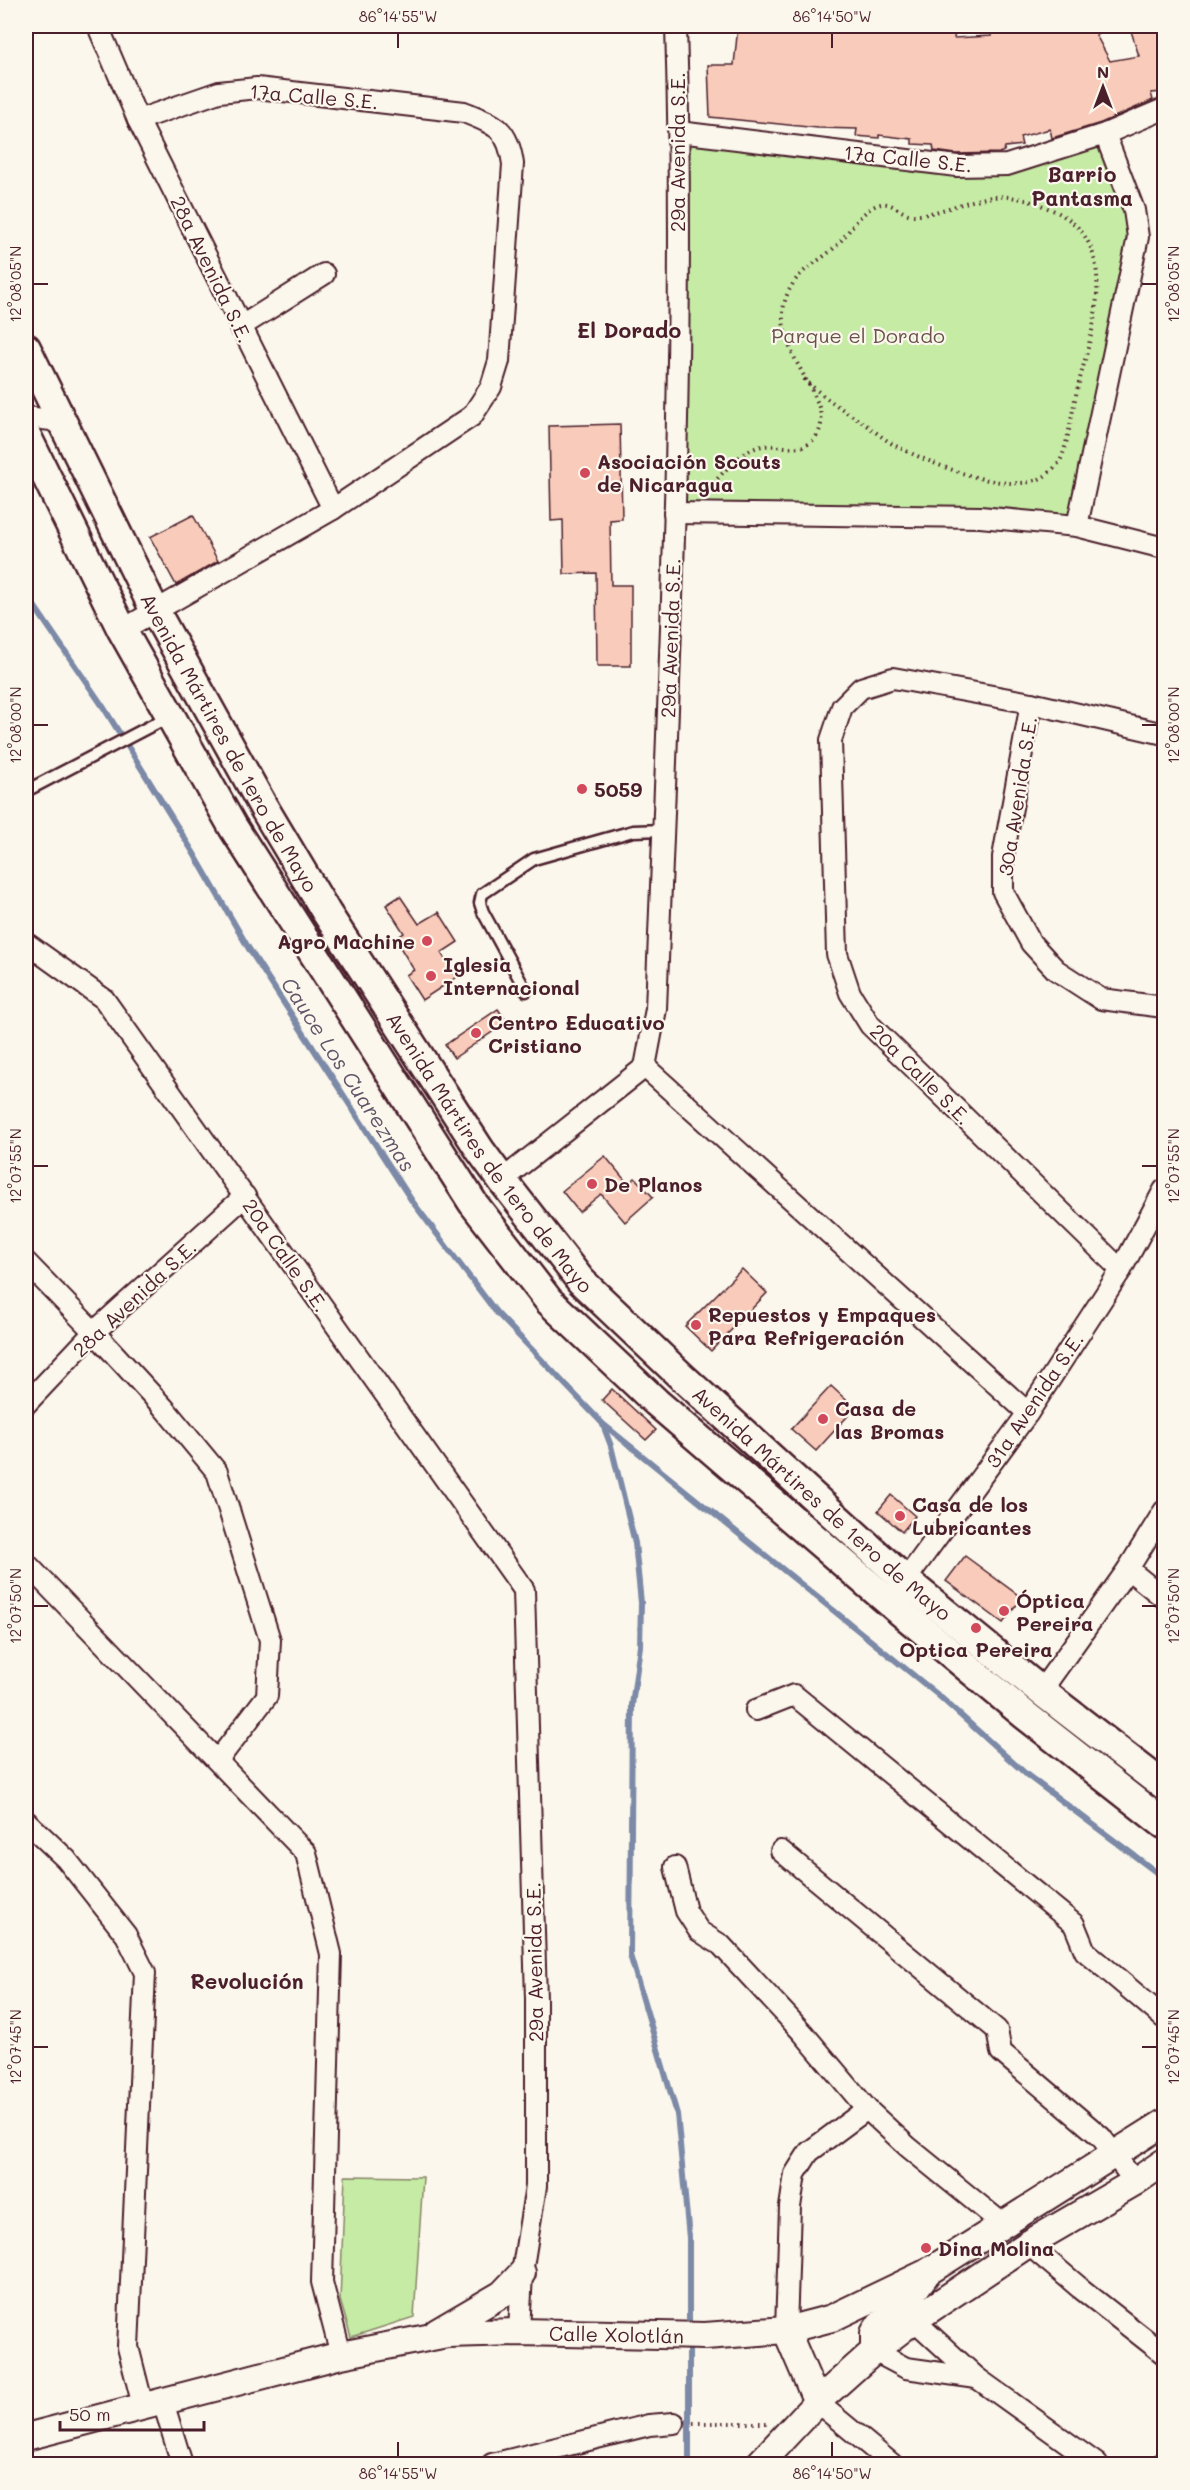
<svg xmlns="http://www.w3.org/2000/svg" width="1190" height="2490" font-family="Mali,sans-serif">
	<style>
		.green { fill: #c5eba5; stroke: #888568; stroke-width: 1.5 }
		.lines { fill: none; stroke-linecap: round; stroke-linejoin: round }
		.stream { stroke: #7b89a7; stroke-width: 6 }
		.building { fill: #f8cbba; stroke: #4a1f2b; stroke-width: 1.5 }
		.service-casing { stroke: #4a1f2b; stroke-width: 15 }
		.minor-casing { stroke: #4a1f2b; stroke-width: 24 }
		.tertiary-casing { stroke: #4a1f2b; stroke-width: 30 }
		.secondary-casing { stroke: #4a1f2b; stroke-width: 33 }
		.path { stroke: #4a1f2b; stroke-width: 4; stroke-dasharray: 1.5 4.5; stroke-linecap: butt }
		.service { stroke: #fbf7ec; stroke-width: 10 }
		.minor { stroke: #fbf7ec; stroke-width: 20 }
		.tertiary { stroke: #fbf7ec; stroke-width: 26 }
		.secondary { stroke: #fbf7ec; stroke-width: 28 }
		.ticks { fill: none; stroke: #4a1f2b; stroke-width: 2 }
		.poi-dot { fill: #d1495b; stroke: #fbf7ec; stroke-width: 2 }
		.labels { text-anchor: middle; dominant-baseline: central; stroke-width: 4.5; stroke-linejoin: round; paint-order: stroke }
		.street-label { font-size: 20px; fill: #4a1f2b; stroke: #fbf7ec }
		.park-label { font-size: 20px; fill: #69524a; stroke: #fbf7ec }
		.poi-label { font-size: 20px; font-weight: bold; fill: #4a1f2b; stroke: #fbf7ec; text-anchor: start }
		.neighbourhood-label { font-size: 21px; font-weight: bold; fill: #4a1f2b; stroke: #fbf7ec }
		.water-label { font-size: 21px; font-style: italic; fill: #625469; stroke: #fbf7ec }
		.neatline { fill: none; stroke: #4a1f2b; stroke-width: 2 }
		.ticks-label { font-size: 15px; text-anchor: middle; fill: #4a1f2b }
	</style>
	<rect width="100%" height="100%" fill="#fbf7ec"/>
	<filter id="ink" filterUnits="userSpaceOnUse"><feTurbulence type="fractalNoise" baseFrequency=".0167" numOctaves="2"/><feDisplacementMap in="SourceGraphic" scale="12" xChannelSelector="R" yChannelSelector="G"/><feConvolveMatrix kernelMatrix="1 2 1 2 8 2 1 2 1" color-interpolation-filters="sRGB"/></filter>
	<g filter="url(#ink)">
		<g class="green">
			<polygon points="679,132 957,166 1105,134 1134,210 1077,526 674,513"/>
			<polygon points="345,2176 423,2177 414,2317 351,2337 340,2300"/>
		</g>
		<g class="lines">
			<g class="stream">
				<polyline points="26,594 104,708 193,852 249,949 412,1201 496,1312 603,1424 938,1695 1027,1775 1164,1878"/>
				<polyline points="603,1425 611,1446 635,1543 641,1603 640,1646 632,1705 630,1955 677,2114 689,2238 689,2329"/>
				<polyline points="689,2342 689,2464"/>
			</g>
		</g>
		<g class="building">
			<polygon points="738,26 956,26 954,38 991,36 991,31 1009,28 1009,26 1116,26 1096,35 1110,61 1139,56 1131,31 1164,28 1164,92 1151,93 1153,100 1101,123 1052,138 1050,129 1020,137 1022,145 1005,147 1004,151 999,153 956,154 934,151 933,145 912,144 912,139 879,135 879,138 856,136 857,129 818,128 710,117 708,65 734,65"/>
			<polygon points="620,424 622,519 610,520 611,585 631,585 631,666 597,666 596,573 564,574 563,520 551,521 549,426"/>
			<polygon points="193,515 218,561 176,585 150,537"/>
			<polygon points="400,896 419,924 439,912 458,942 441,953 457,977 422,1000 406,975 414,970 395,939 404,933 386,905"/>
			<polygon points="498,1009 507,1022 454,1058 445,1045"/>
			<polygon points="605,1156 628,1184 635,1178 653,1197 625,1222 601,1194 579,1212 562,1191"/>
			<polygon points="742,1269 767,1293 711,1351 685,1326"/>
			<polygon points="831,1386 855,1408 816,1451 791,1429"/>
			<polygon points="612,1389 656,1430 646,1440 602,1400"/>
			<polygon points="891,1495 915,1516 902,1532 878,1511"/>
			<polygon points="965,1556 1022,1598 1003,1623 946,1581"/>
		</g>
		<g class="lines">
			<defs>
				<g id="service">
					<polyline points="26,791 168,717"/>
					<polyline points="526,991 483,912 480,903 482,894 534,859 633,831 663,830"/>
				</g>
				<g id="minor">
					<polyline points="100,26 100,31 138,120 333,509"/>
					<polyline points="679,132 957,166 1007,165 1105,134 1164,109"/>
					<polyline points="240,327 324,274"/>
					<polyline points="26,417 51,420 66,428"/>
					<polyline points="674,513 980,517 1077,526 1164,548"/>
					<polyline points="1077,526 1138,237 1134,210 1105,134"/>
					<path d="M122,630L333,509L472,416L491,387L499,361L513,164C508,128 496,125 464,112L257,88L219,92L138,120"/>
					<polyline points="1031,703 1003,857 1003,892 1031,943 1056,970 1101,999 1164,1007"/>
					<polyline points="26,943 104,999 524,1590 536,1999 536,2186 522,2273 519,2332"/>
					<polyline points="645,1067 1028,1413"/>
					<path d="M502,1180L645,1067L656,1009C669,682 686,353 676,26"/>
					<polyline points="26,1262 94,1332 164,1408 217,1472 270,1640 267,1696 218,1760"/>
					<polyline points="1121,1270 870,1025 850,993 837,954 831,740 842,707 861,688 893,678 1031,703 1164,734"/>
					<polyline points="26,1404 94,1332 245,1196"/>
					<polyline points="26,1563 306,1853 331,1954 322,2282 341,2355"/>
					<polyline points="1128,1569 1164,1598"/>
					<polyline points="899,1589 1028,1413 1121,1270 1164,1190"/>
					<polyline points="1041,1691 1128,1569 1164,1511"/>
					<polyline points="756,1710 794,1695 1074,1924 1085,1951 1164,2018"/>
					<polyline points="26,1821 66,1859 126,1935 145,1973 128,2347 143,2406"/>
					<polyline points="781,1851 997,2030 1001,2052 1101,2137 1135,2182"/>
					<polyline points="675,1867 686,1911 699,1931 721,1945 803,2033 867,2109 908,2147 1004,2225"/>
					<polyline points="1028,2244 1080,2288 1164,2354"/>
					<polyline points="914,2320 977,2378 1097,2464"/>
					<polyline points="786,2330 790,2207 795,2174 809,2152 867,2109"/>
					<polyline points="874,2351 906,2368 977,2378"/>
					<polyline points="163,2402 182,2464"/>
					<polyline points="817,2402 892,2464"/>
					<polyline points="492,2464 649,2425 674,2423"/>
					<polyline points="1162,2464 1164,2462"/>
				</g>
				<g id="tertiary">
					<polyline points="786,2330 817,2402"/>
					<polyline points="437,2332 502,2294 522,2273"/>
					<polyline points="874,2351 874,2333 880,2324 898,2312 925,2276"/>
					<path id="s1" d="M26,2437L341,2355L447,2334L519,2332L705,2336L786,2330L832,2318L926,2273L1164,2123"/>
					<polyline points="759,2464 817,2402 874,2351 914,2320 1028,2244 1135,2182 1164,2162"/>
				</g>
				<g id="secondary">
					<path id="s2" d="M26,348L155,611L264,808L326,912L480,1150L502,1180L581,1281L680,1375L905,1580L1041,1691L1164,1786"/>
					<polyline points="26,435 122,630 233,827 473,1203 549,1301 656,1402 889,1602 1025,1715 1164,1824"/>
				</g>
			</defs>
			<use href="#service" class="service-casing"/>
			<use href="#minor" class="minor-casing"/>
			<use href="#tertiary" class="tertiary-casing"/>
			<use href="#secondary" class="secondary-casing"/>
			<g class="path">
				<path d="M700,495C719,481 734,454 758,447C778,441 802,458 817,435C841,398 753,341 794,282C805,267 821,260 834,248C848,235 858,214 875,206C889,199 896,210 908,214C914,216 924,215 931,213C952,208 972,199 993,197C1014,195 1032,201 1050,209C1124,239 1093,328 1078,386C1073,405 1068,445 1060,461C1057,466 1048,474 1043,477C1010,497 930,463 898,447C888,442 878,434 869,427C844,410 826,400 803,378"/>
				<polyline points="693,2423 769,2423"/>
			</g>
			<use href="#service" class="service"/>
			<use href="#minor" class="minor"/>
			<use href="#tertiary" class="tertiary"/>
			<use href="#secondary" class="secondary"/>
		</g>
	</g>
	<path class="ticks" d="M398,33V48M832,33V48M33,284H48M1142,284H1157M33,725H48M1142,725H1157M33,1166H48M1142,1166H1157M33,1606H48M1142,1606H1157M33,2047H48M1142,2047H1157M398,2442V2457M832,2442V2457"/>
	<g class="poi-dot">
		<circle cx="585" cy="473" r="6"/>
		<circle cx="582" cy="789" r="6"/>
		<circle cx="427" cy="941" r="6"/>
		<circle cx="431" cy="976" r="6"/>
		<circle cx="476" cy="1033" r="6"/>
		<circle cx="592" cy="1184" r="6"/>
		<circle cx="696" cy="1325" r="6"/>
		<circle cx="823" cy="1419" r="6"/>
		<circle cx="900" cy="1516" r="6"/>
		<circle cx="1004" cy="1611" r="6"/>
		<circle cx="976" cy="1628" r="6"/>
		<circle cx="926" cy="2248" r="6"/>
	</g>
	<g class="labels">
		<g class="street-label">
			<text transform="translate(314 96) rotate(5)">17a Calle S.E.</text>
			<text transform="translate(677 152) rotate(-90)">29a Avenida S.E.</text>
			<text transform="translate(908 158) rotate(6)">17a Calle S.E.</text>
			<text transform="translate(212 269) rotate(64)">28a Avenida S.E.</text>
			<text transform="translate(670 638) rotate(-88)">29a Avenida S.E.</text>
			<text stroke="none"><textPath href="#s2" startOffset="444">Avenida Mártires de 1ero de Mayo</textPath></text>
			<text transform="translate(1017 796) rotate(-81)">30a Avenida S.E.</text>
			<text transform="translate(921 1074) rotate(45)">20a Calle S.E.</text>
			<text stroke="none"><textPath href="#s2" startOffset="930">Avenida Mártires de 1ero de Mayo</textPath></text>
			<text transform="translate(286 1255) rotate(55)">20a Calle S.E.</text>
			<text transform="translate(134 1298) rotate(-43)">28a Avenida S.E.</text>
			<text transform="translate(1034 1400) rotate(-56)">31a Avenida S.E.</text>
			<text stroke="none"><textPath href="#s2" startOffset="1416">Avenida Mártires de 1ero de Mayo</textPath></text>
			<text transform="translate(534 1962) rotate(-91)">29a Avenida S.E.</text>
			<text stroke="none"><textPath href="#s1" startOffset="603">Calle Xolotlán</textPath></text>
		</g>
		<g class="park-label">
			<text x="858" y="335">Parque el Dorado</text>
		</g>
		<g class="poi-label">
			<text x="597" y="461">Asociación Scouts<tspan x="597" dy="23">de Nicaragua</tspan></text>
			<text x="594" y="789">5059</text>
			<text x="415" y="941" text-anchor="end">Agro Machine</text>
			<text x="443" y="964">Iglesia<tspan x="443" dy="23">Internacional</tspan></text>
			<text x="488" y="1022">Centro Educativo<tspan x="488" dy="23">Cristiano</tspan></text>
			<text x="604" y="1184">De Planos</text>
			<text x="708" y="1314">Repuestos y Empaques<tspan x="708" dy="23">Para Refrigeración</tspan></text>
			<text x="835" y="1408">Casa de<tspan x="835" dy="23">las Bromas</tspan></text>
			<text x="912" y="1504">Casa de los<tspan x="912" dy="23">Lubricantes</tspan></text>
			<text x="1016" y="1600">Óptica<tspan x="1016" dy="23">Pereira</tspan></text>
			<text x="976" y="1649" text-anchor="middle">Optica Pereira</text>
			<text x="938" y="2248">Dina Molina</text>
		</g>
		<g class="neighbourhood-label">
			<text x="1082" y="173">Barrio<tspan x="1082" dy="24">Pantasma</tspan></text>
			<text x="629" y="329">El Dorado</text>
			<text x="247" y="1980">Revolución</text>
		</g>
		<g class="water-label">
			<text transform="translate(349 1074) rotate(57)">Cauce Los Cuarezmas</text>
		</g>
	</g>
	<rect width="1190" height="2490" fill="none" stroke="#fbf7ec" stroke-width="66"/>
	<g transform="translate(1103 87)" stroke="#fbf7ec" stroke-width="4.5" paint-order="stroke">
	<path d="M0-4.5L10 22L0 15L-10 22Z" fill="#4a1f2b"/>
	<text y="-9" font-size="16" font-weight="bold" text-anchor="middle" fill="#4a1f2b">N</text>
	</g>
	<path d="M60 2421v9h144v-9" fill="none" stroke="#4a1f2b" stroke-width="3"/>
	<text x="69" y="2421" font-size="18" fill="#4a1f2b" stroke="#fbf7ec" stroke-width="4.5" paint-order="stroke">50 m</text>
	<rect x="33" y="33" width="1124" height="2424" class="neatline"/>
	<g class="ticks-label">
		<text x="398" y="22">86°14'55"W</text>
		<text x="832" y="22">86°14'50"W</text>
		<text transform="translate(16 284) rotate(-90)" y="5">12°08'05"N</text>
		<text transform="translate(1174 284) rotate(-90)" y="5">12°08'05"N</text>
		<text transform="translate(16 725) rotate(-90)" y="5">12°08'00"N</text>
		<text transform="translate(1174 725) rotate(-90)" y="5">12°08'00"N</text>
		<text transform="translate(16 1166) rotate(-90)" y="5">12°07'55"N</text>
		<text transform="translate(1174 1166) rotate(-90)" y="5">12°07'55"N</text>
		<text transform="translate(16 1606) rotate(-90)" y="5">12°07'50"N</text>
		<text transform="translate(1174 1606) rotate(-90)" y="5">12°07'50"N</text>
		<text transform="translate(16 2047) rotate(-90)" y="5">12°07'45"N</text>
		<text transform="translate(1174 2047) rotate(-90)" y="5">12°07'45"N</text>
		<text x="398" y="2479">86°14'55"W</text>
		<text x="832" y="2479">86°14'50"W</text>
	</g>
</svg>
